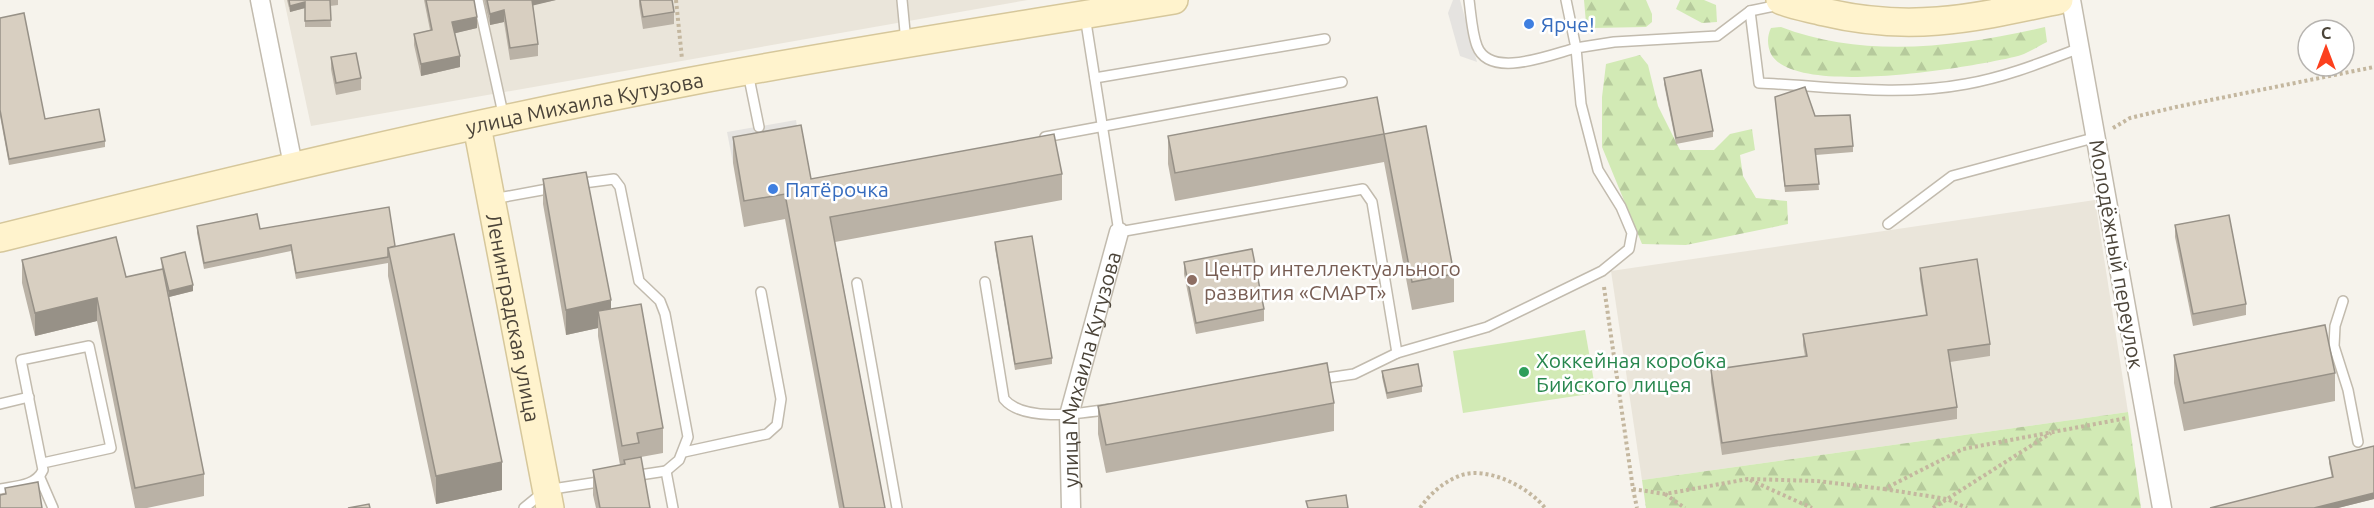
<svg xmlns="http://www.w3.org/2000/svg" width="2374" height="508" font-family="Ubuntu,sans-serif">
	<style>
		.residential { fill: #eae5da }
		.forest { fill: url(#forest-firs) }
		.green { fill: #d2eab5 }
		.parking { fill: #e5e3e0 }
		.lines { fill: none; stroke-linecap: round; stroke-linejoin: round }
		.lane-casing { stroke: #c2bbae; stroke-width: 12 }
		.street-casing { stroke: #c2bbae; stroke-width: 21 }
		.secondary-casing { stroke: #d6c79b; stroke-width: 30 }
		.path { stroke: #c4b79f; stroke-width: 4; stroke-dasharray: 3 3; stroke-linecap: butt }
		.lane { stroke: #fff; stroke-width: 9 }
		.street { stroke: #fff; stroke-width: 18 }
		.secondary { stroke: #fff3cd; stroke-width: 27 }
		.wall { fill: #bab2a6 }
		.shaded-wall { fill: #979187 }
		.building { fill: #d8cfc1; stroke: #979187; stroke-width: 1.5 }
		.shop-dot { fill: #3f7fe0; stroke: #fff; stroke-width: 2 }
		.education-dot { fill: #8d6e63; stroke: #fff; stroke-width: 2 }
		.leisure-dot { fill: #2e9e5b; stroke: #fff; stroke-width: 2 }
		.labels { text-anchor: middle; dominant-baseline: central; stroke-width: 5; stroke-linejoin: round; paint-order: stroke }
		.shop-label { font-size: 21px; fill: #366cbe; stroke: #fff; text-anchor: start }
		.street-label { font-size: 21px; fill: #4b4439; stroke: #fff }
		.education-label { font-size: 21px; fill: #785e54; stroke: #fff; text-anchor: start }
		.leisure-label { font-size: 21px; fill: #27864d; stroke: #fff; text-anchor: start }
	</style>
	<defs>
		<pattern id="forest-firs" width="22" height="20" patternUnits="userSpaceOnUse" patternTransform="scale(1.5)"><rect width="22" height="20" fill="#d2eab5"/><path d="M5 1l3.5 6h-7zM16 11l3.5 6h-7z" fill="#b6ca9c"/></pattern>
	</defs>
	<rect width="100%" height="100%" fill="#f6f3ec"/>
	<g class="residential">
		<polygon points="284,0 1028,0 311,126"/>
		<polygon points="2095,200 2128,412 1642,480 1611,271"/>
	</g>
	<g class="forest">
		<polygon points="1584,0 1646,0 1652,14 1652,22 1646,27 1592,28 1586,23"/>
		<polygon points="1680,0 1704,0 1716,5 1717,22 1702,23 1676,9"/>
		<path d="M1781,27C1864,59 1960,47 2045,27L2047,42C2037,47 2025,55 2014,57C1971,67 1795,98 1771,54C1767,45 1767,36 1771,28Z"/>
		<polygon points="1640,55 1648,65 1658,106 1680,150 1714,150 1730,134 1752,129 1755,150 1740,155 1743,176 1756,198 1787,201 1788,224 1686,245 1642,244 1602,147 1602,97 1606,64"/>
		<polygon points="2128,412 2141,508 1646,508 1642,480"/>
	</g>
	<polygon class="green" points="1585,330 1596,393 1463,413 1453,351"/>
	<g class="parking">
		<polygon points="1453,0 1460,0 1477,62 1460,56 1448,13"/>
		<polygon points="796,120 801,151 733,163 727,132"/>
	</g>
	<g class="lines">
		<defs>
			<g id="lane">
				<polyline points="478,0 504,118"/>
				<polyline points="902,0 906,42"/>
				<path d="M1469,0C1471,15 1472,33 1477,46C1490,80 1552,54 1576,48L1566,0"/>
				<path d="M1750,11L1759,83C1828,86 1897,97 1966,84C2006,77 2043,62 2080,48"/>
				<polyline points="1085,16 1119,232 1363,189 1372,202 1397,353"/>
				<polyline points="748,73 759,127"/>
				<polyline points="1095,78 1325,39"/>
				<polyline points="1045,137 1342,82"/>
				<polyline points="576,184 614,179 620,187 639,281 660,301 665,314 688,437 679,460 666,471 633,476"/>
				<polyline points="493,199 553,188"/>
				<polyline points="1888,224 1952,176 2097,137"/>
				<path d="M985,282L1004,399C1024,423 1082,413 1110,409"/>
				<polyline points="857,283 897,508"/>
				<polyline points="2343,301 2335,326 2334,346 2348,390 2358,442"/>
				<polyline points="1320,379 1354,374 1397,353 1487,327 1602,271 1629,249 1632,233 1621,207 1598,170 1581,104 1576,48 1614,42 1717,36 1750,11 1779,5"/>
				<polyline points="0,404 29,397"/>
				<polyline points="684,452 767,434 777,425 781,399 761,292"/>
				<polyline points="666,471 673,508"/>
				<polyline points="40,478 53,508"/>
				<path d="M0,489C16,486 36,486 43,470L21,360L89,346L111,448L43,463"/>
				<polyline points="524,508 546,490 605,481"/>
			</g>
			<g id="street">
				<polyline points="260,0 293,165"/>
				<polyline points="2071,0 2162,508"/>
				<path id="s1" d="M1071,508L1069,415L1119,232"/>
			</g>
			<g id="secondary">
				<path d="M1780,0C1794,6 1809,8 1824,12C1911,33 1974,18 2059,0"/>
				<path id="s2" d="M477,126L550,508"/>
				<path id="s3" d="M0,238C228,181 456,126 687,82C849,51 1012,27 1174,0"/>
			</g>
		</defs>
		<use href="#lane" class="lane-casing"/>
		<use href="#street" class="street-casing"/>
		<use href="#secondary" class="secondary-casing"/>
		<g class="path">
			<polyline points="676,0 682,59"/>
			<polyline points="2113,128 2130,118 2176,107 2374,67"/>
			<polyline points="1604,287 1633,489 1665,494 1748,479 1817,481 1884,489 1963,449 2127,418"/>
			<polyline points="1750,480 1812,508"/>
			<polyline points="1633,489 1637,508"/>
			<polyline points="1884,489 1947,499 1967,508"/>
			<polyline points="1665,494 1685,508"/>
			<path d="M1420,508C1430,494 1442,483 1459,476C1486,465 1529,487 1545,508"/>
			<polyline points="1933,508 2051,433"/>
		</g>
		<use href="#lane" class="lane"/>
		<use href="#street" class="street"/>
		<use href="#secondary" class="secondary"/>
	</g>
	<g class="wall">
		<polygon points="287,0 338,0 338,5 330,6 331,27 305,27 305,8 290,12"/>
		<polygon points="424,0 474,0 477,28 455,33 460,67 421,76 414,45 414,34 430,30"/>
		<polygon points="484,0 556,0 532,5 538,44 538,56 510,60 504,22 490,25"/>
		<polygon points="639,0 672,0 674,12 674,24 643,29 639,5"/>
		<polygon points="0,18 45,119 105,141 105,147 9,165 0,116"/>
		<polygon points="331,57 361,78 361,90 336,95 331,69"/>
		<polygon points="1664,78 1713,131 1713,137 1676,144 1664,84"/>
		<polygon points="1775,97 1815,116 1853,146 1853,152 1816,155 1819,190 1785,192"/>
		<polygon points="1384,134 1454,274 1454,302 1412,310 1384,162 1175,201 1168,164 1168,136"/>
		<polygon points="733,137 811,179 1062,174 1062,200 835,242 885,508 839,508 785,219 744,227 733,163"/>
		<polygon points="543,179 611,309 663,428 663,453 641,457 650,508 596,508 593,495 593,470 620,465 598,336 598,328 566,335 543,204"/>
		<polygon points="2175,225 2246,304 2246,315 2193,326 2175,237"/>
		<polygon points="197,226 260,229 395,246 502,490 436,504 388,276 388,263 296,279 291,251 204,269 197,233"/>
		<polygon points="995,242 1052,358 1052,364 1015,370 995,248"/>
		<polygon points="161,258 193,291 169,297 166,282 204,474 204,496 147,508 135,508 97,321 35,336 22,283 22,260 126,277 162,269"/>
		<polygon points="1184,262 1264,309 1264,321 1196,334 1184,274"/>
		<polygon points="1920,268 1990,344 1990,356 1950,362 1957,407 1957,419 1722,455 1711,382 1711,370 1805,356 1803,345 1803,334 1926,315 1920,279"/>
		<polygon points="2174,355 2335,373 2335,401 2184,431 2174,383"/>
		<polygon points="1382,371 1422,386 1422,392 1387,399 1382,377"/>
		<polygon points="1334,403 1334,431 1106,473 1098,434 1098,406"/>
		<polygon points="2329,457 2374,499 2338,508 2210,508 2332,478 2329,463"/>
	</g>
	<g class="shaded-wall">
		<polygon points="531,0 556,0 531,6"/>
		<polygon points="305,2 305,8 290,12 290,6"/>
		<polygon points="504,10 504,22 490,25 490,14"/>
		<polygon points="477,17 477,28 452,34 452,22"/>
		<polygon points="460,56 460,67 421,76 421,64"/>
		<polygon points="193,285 193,291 169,297 169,291"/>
		<polygon points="97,298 97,321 35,336 35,313"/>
		<polygon points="611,300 611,325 598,311 598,328 566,335 566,310"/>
		<polygon points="502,462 502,490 436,504 436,476"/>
		<polygon points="2374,493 2374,499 2338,508 2314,508"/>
	</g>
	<g class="building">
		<polygon points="289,0 330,0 331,20 305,21 305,2 290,6"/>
		<polygon points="426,0 474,0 477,17 452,22 460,56 421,64 414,34 432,30"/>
		<polygon points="487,0 532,0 538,44 510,48 504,10 490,14"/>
		<polygon points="640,0 672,0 674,12 643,17"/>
		<polygon points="24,13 45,119 99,109 105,141 9,159 0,110 0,18"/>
		<polygon points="356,53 361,78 336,83 331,57"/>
		<polygon points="1701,70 1713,131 1676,138 1664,78"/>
		<polygon points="1805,87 1815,116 1850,115 1853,146 1815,149 1819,184 1785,186 1775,97"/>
		<polygon points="1377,97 1384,134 1175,173 1168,136"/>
		<polygon points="801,125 811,179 1054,134 1062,174 830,217 885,508 844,508 785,194 744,201 733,137"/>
		<polygon points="1426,126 1454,274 1412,282 1384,134"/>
		<polygon points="586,172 611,300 566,310 543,179"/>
		<polygon points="389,207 395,246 388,248 388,257 296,273 291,245 204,263 197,226 257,214 260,229"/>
		<polygon points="2229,215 2246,304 2193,314 2175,225"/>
		<polygon points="454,234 502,462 436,476 388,248"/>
		<polygon points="1032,236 1052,358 1015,364 995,242"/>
		<polygon points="116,237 126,277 163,269 204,474 135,488 97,298 35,313 22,260"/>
		<polygon points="1252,249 1264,309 1196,323 1184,262"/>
		<polygon points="185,252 193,285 169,291 161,258"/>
		<polygon points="1977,259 1990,344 1948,350 1957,407 1722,443 1711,370 1807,356 1803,334 1927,315 1920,268"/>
		<polygon points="641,304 663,428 637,433 639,443 622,446 598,311"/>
		<polygon points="2325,325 2335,373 2184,403 2174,355"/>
		<polygon points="1327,363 1334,403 1106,445 1098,406"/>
		<polygon points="1418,364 1422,386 1387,393 1382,371"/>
		<polygon points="2374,446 2374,493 2314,508 2210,508 2333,477 2329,457"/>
		<polygon points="641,457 650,508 600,508 593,470 625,464 624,460"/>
		<polygon points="38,482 42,508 0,508 0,495 6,494 5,488"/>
		<polygon points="1346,495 1348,508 1308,508 1306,501"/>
		<polygon points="369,504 370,508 348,508"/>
	</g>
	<g class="shop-dot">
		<circle cx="1529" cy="24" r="6"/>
		<circle cx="773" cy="189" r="6"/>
	</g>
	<circle class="education-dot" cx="1192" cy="280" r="6"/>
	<circle class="leisure-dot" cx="1524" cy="372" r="6"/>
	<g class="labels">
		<g class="shop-label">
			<text x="1541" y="24">Ярче!</text>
			<text x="785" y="189">Пятёрочка</text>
		</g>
		<g class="street-label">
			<text stroke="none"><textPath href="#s3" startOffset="600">улица Михаила Кутузова</textPath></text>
			<text transform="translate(2117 254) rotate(80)">Молодёжный переулок</text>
			<text stroke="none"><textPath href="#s2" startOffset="195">Ленинградская улица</textPath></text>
			<text stroke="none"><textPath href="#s1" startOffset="141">улица Михаила Кутузова</textPath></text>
		</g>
		<g class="education-label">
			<text x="1204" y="268">Центр интеллектуального<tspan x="1204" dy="24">развития «СМАРТ»</tspan></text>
		</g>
		<g class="leisure-label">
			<text x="1536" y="360">Хоккейная коробка<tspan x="1536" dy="24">Бийского лицея</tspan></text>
		</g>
	</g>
	<g transform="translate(2326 48)"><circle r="28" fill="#ffffff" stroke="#b7b4b0" stroke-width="1.5"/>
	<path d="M0-4.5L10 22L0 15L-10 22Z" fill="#fc3f1d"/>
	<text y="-9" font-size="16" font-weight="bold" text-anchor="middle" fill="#4b4439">С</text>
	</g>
</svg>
